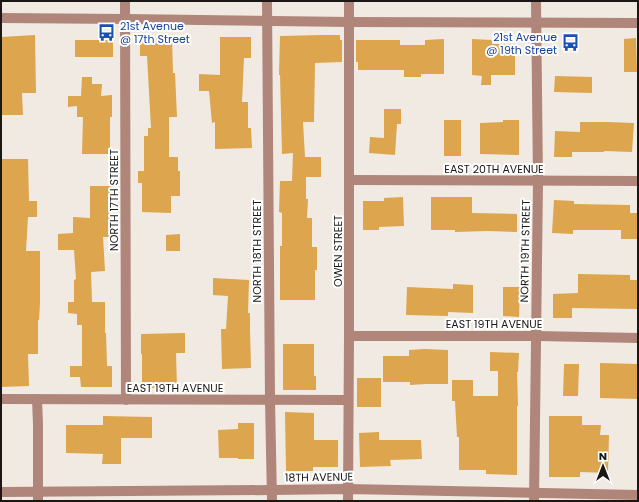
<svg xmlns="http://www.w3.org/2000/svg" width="639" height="502" font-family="Poppins,sans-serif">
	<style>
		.building { fill: #dda54d }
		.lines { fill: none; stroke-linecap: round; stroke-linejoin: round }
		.minor { stroke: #b0857a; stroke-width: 10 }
		.labels { text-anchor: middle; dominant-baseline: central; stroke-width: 4; stroke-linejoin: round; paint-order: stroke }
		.transit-label { font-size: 11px; fill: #164399; stroke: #fff; text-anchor: start }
		.street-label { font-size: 11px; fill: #1a1715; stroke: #fff }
	</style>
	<rect width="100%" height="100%" fill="#f0eae2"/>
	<g class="building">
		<polygon points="35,35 36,93 22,93 23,115 1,115 1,37"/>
		<polygon points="321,35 340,35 340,40 342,40 342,62 315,63 314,122 303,122 305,157 321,157 321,177 306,177 306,199 308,199 307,218 312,218 312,247 317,247 317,270 315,270 315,300 280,300 280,246 282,246 282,213 279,212 280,181 292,181 293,153 282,154 280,75 279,75 280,36"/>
		<polygon points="220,37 251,37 251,58 244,58 242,102 248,102 248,128 251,128 252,148 215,149 215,122 212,123 209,91 199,91 199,74 220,75"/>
		<polygon points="172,38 173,73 175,73 177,117 169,117 169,157 178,157 178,171 180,171 180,196 171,196 171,213 142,212 142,183 138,183 138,171 144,171 144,136 148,136 148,128 151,128 147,56 140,56 140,39"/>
		<polygon points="636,38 637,72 624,72 624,39"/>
		<polygon points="444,39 444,74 421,74 421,77 404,77 404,70 358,70 358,62 356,62 356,40 400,40 400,45 425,45 425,40"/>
		<polygon points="472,39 492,40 492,44 515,44 515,75 491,75 491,85 481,85 482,76 472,75"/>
		<rect x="75" y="40" width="38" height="17"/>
		<polygon points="555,76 592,77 592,93 554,92"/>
		<polygon points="82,77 92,77 92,84 102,84 101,96 112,95 112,117 110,117 110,154 82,154 83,117 77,117 77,106 68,107 68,96 81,96"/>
		<polygon points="384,109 401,109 401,124 397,124 395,155 369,153 370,137 384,138"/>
		<rect x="444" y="120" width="17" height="36"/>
		<polygon points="503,120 519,120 519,155 480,154 480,123 503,122"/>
		<polygon points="580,122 608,122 634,123 632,152 604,151 604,152 572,152 572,157 554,157 555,131 580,132"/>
		<polygon points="1,159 28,159 29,201 37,201 37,217 28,217 26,251 40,251 40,303 39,320 38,320 38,354 28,354 29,386 1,387 2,319"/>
		<polygon points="90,186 113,186 113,210 110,210 110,237 103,237 105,271 91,272 92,302 105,302 105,333 106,333 107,366 112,366 112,387 81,387 80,377 70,377 70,366 82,366 82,325 77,325 77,314 68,313 68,302 74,302 74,280 76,279 74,250 58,250 58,234 73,233 73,217 90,218"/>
		<polygon points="403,197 404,226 379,227 379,230 363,230 363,201 384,201 384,198"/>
		<polygon points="431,197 472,197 472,213 517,214 517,232 488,231 455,232 455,230 431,230"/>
		<polygon points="554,200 574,201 574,204 630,205 630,213 638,213 638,239 621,239 621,230 573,230 573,234 552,233"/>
		<polygon points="180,234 180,251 166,251 166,235"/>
		<polygon points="578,274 630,275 630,280 638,280 638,309 572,308 572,318 553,318 553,294 578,293"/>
		<polygon points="213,278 249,280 248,313 250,313 250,329 251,368 222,369 221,329 226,329 228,296 213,295"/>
		<polygon points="453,284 473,285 473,313 448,312 448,316 406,315 407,287 453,289"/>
		<polygon points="503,287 520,287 519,317 503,316"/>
		<polygon points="185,333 185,353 176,353 177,388 142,388 142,354 141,354 141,334"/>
		<polygon points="283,344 314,344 314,376 316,376 316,390 283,390"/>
		<polygon points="425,349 448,350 448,384 426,384 410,385 410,382 383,382 383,356 409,356 409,350"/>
		<polygon points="490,352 519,353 518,372 517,372 518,406 517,406 517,475 486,474 486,470 459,470 459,437 457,437 455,401 452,401 452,380 473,380 473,396 498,396 498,371 490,371"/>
		<polygon points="600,363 638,364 638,399 600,398"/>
		<polygon points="564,364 579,364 578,396 563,396"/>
		<rect x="357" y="378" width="24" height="29"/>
		<polygon points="285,412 314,413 314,440 338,440 338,467 313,467 313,471 286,471"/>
		<polygon points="103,416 152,417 152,438 121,438 121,464 102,464 103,454 66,453 66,425 103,425"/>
		<polygon points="549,416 582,416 582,425 601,425 600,435 609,435 608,473 580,472 580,477 549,477"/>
		<polygon points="238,423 254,423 254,459 238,459 238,458 219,458 218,430 238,429"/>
		<polygon points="379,432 379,440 421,440 422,459 390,460 391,466 360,467 359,433"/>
	</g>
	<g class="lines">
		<g class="minor">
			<polyline points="125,1 126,400"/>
			<polyline points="267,1 270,400 272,501"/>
			<polyline points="1,18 126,19 350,22 638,23"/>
			<polyline points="350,180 638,181"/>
			<polyline points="349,336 537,336 638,338"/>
			<polyline points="1,399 348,400"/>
			<polyline points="37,399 38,425 38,501"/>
			<polyline points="1,492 272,490 348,489 638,495"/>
			<polyline points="348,501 349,336 349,1"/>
			<polyline points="534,501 538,181 536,1"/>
		</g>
	</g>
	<defs>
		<symbol id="bus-bare" viewBox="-9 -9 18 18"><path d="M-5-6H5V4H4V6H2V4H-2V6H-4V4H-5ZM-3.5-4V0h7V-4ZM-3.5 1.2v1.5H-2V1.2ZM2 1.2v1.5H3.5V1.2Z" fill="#1a4fb4" stroke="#fff" stroke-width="2.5" paint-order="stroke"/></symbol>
	</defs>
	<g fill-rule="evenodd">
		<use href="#bus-bare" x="94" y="20" width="25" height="25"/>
		<use href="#bus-bare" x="558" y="30" width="25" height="25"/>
	</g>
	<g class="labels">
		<g class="transit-label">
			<text x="120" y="26">21st Avenue<tspan x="120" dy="13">@ 17th Street</tspan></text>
			<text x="557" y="37" text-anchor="end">21st Avenue<tspan x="557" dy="13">@ 19th Street</tspan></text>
		</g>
		<g class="street-label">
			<text x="494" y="169">EAST 20TH AVENUE</text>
			<text transform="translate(114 200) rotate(-90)">NORTH 17TH STREET</text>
			<text transform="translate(257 251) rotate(-90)">NORTH 18TH STREET</text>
			<text transform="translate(338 251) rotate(-90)">OWEN STREET</text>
			<text transform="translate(525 251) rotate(-89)">NORTH 19TH STREET</text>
			<text x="494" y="324">EAST 19TH AVENUE</text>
			<text x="175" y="388">EAST 19TH AVENUE</text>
			<text transform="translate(319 477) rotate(-1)">18TH AVENUE</text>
		</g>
	</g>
	<rect width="639" height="502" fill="none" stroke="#1a1715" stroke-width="4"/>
	<g transform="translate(603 466)" stroke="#ffffff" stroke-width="3" paint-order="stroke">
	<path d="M0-3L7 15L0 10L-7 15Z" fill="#1a1715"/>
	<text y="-6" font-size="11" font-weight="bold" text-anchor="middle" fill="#1a1715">N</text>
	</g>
</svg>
